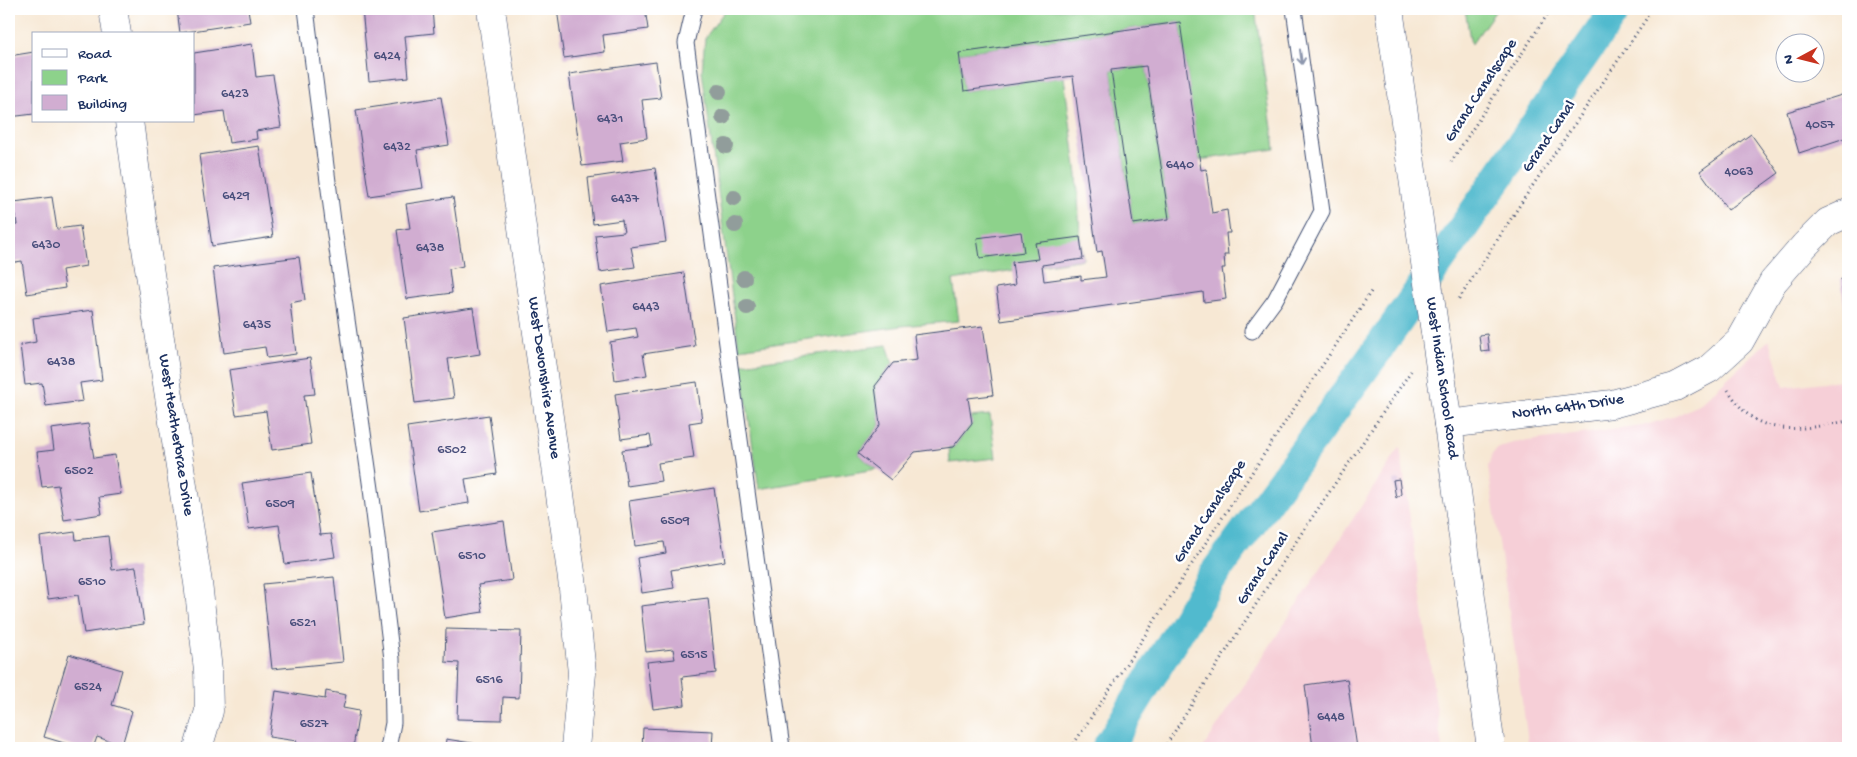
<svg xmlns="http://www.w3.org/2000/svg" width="1857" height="757" font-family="'Gochi Hand',sans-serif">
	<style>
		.built { fill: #f6cfd7 }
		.green { fill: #8dd28b; stroke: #548074 }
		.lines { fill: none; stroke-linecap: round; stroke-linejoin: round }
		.canal { stroke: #51bace; stroke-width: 31 }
		.building { fill: #d1add1; fill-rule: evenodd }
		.lane-casing { stroke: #3c4b70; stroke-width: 17 }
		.street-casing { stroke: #3c4b70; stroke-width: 29 }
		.secondary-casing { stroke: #3c4b70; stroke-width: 29 }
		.path { stroke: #3c4b70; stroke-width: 3; stroke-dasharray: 1 4; stroke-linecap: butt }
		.lane { stroke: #fff; stroke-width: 15 }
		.street { stroke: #fff; stroke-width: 28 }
		.secondary { stroke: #fff; stroke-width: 28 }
		.tree { fill: #919d9b }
		.oneway { stroke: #8d97ae }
		.labels { text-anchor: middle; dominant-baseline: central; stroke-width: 5; stroke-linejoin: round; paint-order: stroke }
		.number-label { font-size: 14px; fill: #484e7b }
		.street-label { font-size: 16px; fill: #1b2f5e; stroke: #fff }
	</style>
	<rect width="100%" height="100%" fill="#fff"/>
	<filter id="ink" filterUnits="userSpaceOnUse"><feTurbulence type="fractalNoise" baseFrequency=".02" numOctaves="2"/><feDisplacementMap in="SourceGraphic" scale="10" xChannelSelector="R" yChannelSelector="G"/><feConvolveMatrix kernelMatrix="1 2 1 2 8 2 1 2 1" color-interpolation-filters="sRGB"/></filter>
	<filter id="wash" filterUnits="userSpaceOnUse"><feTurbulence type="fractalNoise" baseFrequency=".0096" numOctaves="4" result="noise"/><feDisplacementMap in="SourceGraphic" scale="20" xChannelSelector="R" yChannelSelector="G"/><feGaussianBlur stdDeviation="1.12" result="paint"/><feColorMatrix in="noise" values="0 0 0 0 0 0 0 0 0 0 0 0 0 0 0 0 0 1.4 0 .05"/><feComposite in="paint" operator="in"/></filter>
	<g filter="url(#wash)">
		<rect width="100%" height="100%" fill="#f7e8d4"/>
		<g class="built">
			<polygon points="1769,340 1784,387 1848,379 1848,748 1529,748 1488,467 1492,454 1500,447 1513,443 1642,426 1676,416 1701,403"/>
			<polygon points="1400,447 1442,748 1203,748"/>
		</g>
		<g class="green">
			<polygon points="726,9 1255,9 1275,149 1199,160 1180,22 959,53 964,91 1064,77 1077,175 1080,237 1083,259 953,280 959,321 901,326 739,349 702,71 705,38"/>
			<polygon points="1465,9 1497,9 1471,45"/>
			<polygon points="1146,66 1169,219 1133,224 1111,70"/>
			<polygon points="887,345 893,363 875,386 880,425 858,454 876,469 759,489 741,364"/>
			<polygon points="990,415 996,458 950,463 949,447 954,447 972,424 971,417"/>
		</g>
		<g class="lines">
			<polyline class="canal" points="1107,748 1214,574 1379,348 1616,9"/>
		</g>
		<g id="blocks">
			<g class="building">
				<polygon points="177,9 248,9 250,22 180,33"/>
				<polygon points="362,9 432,9 434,33 405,36 409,77 369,81"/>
				<polygon points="557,9 645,9 648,29 603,35 605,52 564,58"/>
				<path d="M1180,22L1201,170L1206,169L1212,213L1227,210L1230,233H1226L1228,255H1224L1225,268H1222L1226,299L1204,302L1203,292L1001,321L996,288L1015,285L1012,262L1038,259L1035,243L1080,237L1083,259L1042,265L1044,281L1081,276V280L1106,277L1102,251L1097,252L1073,76L964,91L959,53ZM1146,66L1169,219L1133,224L1111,70Z"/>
				<polygon points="252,44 256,77 273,75 281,127 256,131 257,139 229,143 224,111 194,115 194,53"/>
				<polygon points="34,52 34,114 9,117 9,56"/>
				<polygon points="656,62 661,98 642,100 647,138 620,142 623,161 582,166 569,74"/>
				<polygon points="1848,93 1848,137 1799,153 1787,112"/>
				<polygon points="441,97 449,145 417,150 423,188 369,196 356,110"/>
				<polygon points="1751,134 1779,173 1728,210 1700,171"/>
				<polygon points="259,146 273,237 212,246 199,155"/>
				<polygon points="655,168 666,242 631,247 635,267 600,272 595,235 624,232 622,220 593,224 588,178"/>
				<polygon points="52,197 57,229 80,226 86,266 62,270 65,288 27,294 22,261 9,263 9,226 17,225 14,202"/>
				<polygon points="453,197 463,266 449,269 452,293 407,299 397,230 410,228 406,204"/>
				<polygon points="1021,232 1024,252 980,258 977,238"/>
				<polygon points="299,257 305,300 290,303 296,354 267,358 265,347 224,353 213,268"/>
				<polygon points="684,273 695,346 643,354 647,375 615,380 610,342 638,337 636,328 608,332 601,286"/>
				<polygon points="1848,278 1848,319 1846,319 1841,279"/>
				<polygon points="473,308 480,354 448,359 454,398 415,403 404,318"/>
				<polygon points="93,310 102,380 80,383 83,401 46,406 42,383 25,385 20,345 36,342 33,318"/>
				<polygon points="983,326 993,395 968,398 972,423 953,447 915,452 891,480 858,454 880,425 875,386 893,363 917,360 914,335"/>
				<polygon points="1487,334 1489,351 1481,352 1479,335"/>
				<polygon points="310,358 315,394 304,395 311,444 272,450 266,411 236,415 229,370"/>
				<polygon points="697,382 702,421 689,423 694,458 658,463 661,481 627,486 622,450 652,446 650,435 621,439 615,394"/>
				<polygon points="489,415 497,474 465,479 469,503 419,511 407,427"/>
				<polygon points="88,424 94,458 115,455 121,494 99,497 102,514 64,520 58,485 42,487 37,452 54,450 51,429"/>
				<polygon points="311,473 320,535 331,534 335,557 285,564 279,525 249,529 242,483"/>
				<polygon points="1399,479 1401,494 1396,498 1393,480"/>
				<polygon points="714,488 725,561 671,570 674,588 642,593 637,558 666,553 664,542 635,546 629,501"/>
				<polygon points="504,521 512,580 478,585 483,612 445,618 432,532"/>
				<polygon points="75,532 76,540 108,536 112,570 136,567 144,624 84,633 78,595 48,599 40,537"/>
				<polygon points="334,577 343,662 272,669 263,584"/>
				<polygon points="708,598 716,673 682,677 685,705 653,709 647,662 675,659 673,649 646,652 641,606"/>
				<polygon points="446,629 521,631 519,698 503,697 502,720 457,719 459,663 445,662"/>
				<polygon points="69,654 122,670 112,705 132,711 122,745 97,737 93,748 81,748 44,737"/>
				<polygon points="1347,679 1357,748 1313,748 1305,685"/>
				<polygon points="276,691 325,699 326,691 346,695 343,708 359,711 353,748 296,748 297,741 269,737"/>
				<polygon points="643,728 713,731 712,748 642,748"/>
				<polygon points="446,739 497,747 497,748 445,748"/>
			</g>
		</g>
	</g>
	<g filter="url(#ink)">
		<use href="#blocks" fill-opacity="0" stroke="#3c4b70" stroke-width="1"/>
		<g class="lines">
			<defs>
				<g id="lane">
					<polyline points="306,9 333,221 371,489 392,659 393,723 388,748"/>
					<polyline points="694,9 686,43 782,748"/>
					<polyline points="1252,331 1275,300 1322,211 1294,9"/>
				</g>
				<g id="street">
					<polyline points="113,9 117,34"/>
					<polyline points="491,9 572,579 582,673 575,748"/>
					<polyline points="129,121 146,248 198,583 208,670 209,711 198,748"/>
					<polyline points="1448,424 1612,404 1675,387 1709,369 1740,341 1773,282 1805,245 1828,222 1848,213"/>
				</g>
				<polyline id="secondary" points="1389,9 1448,424 1491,748"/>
			</defs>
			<use href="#lane" class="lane-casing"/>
			<use href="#street" class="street-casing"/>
			<use href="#secondary" class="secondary-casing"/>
			<g class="path">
				<polyline points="1451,162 1551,9"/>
				<polyline points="1459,299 1529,191 1653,9"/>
				<path d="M1728,390C1732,396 1737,403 1742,409C1770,439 1813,427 1848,421"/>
				<polyline points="1071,748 1372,290"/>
				<polyline points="1164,748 1301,534 1411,371"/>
			</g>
			<use href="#lane" class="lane"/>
			<use href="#street" class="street"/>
			<use href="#secondary" class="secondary"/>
		</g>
		<g class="tree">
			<circle cx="719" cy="92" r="8"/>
			<circle cx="723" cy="117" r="8"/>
			<circle cx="726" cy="146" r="8"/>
			<circle cx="734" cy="198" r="8"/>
			<circle cx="735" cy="225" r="8"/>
			<circle cx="744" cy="278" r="8"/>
			<circle cx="747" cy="307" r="8"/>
		</g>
		<defs><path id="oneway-shaft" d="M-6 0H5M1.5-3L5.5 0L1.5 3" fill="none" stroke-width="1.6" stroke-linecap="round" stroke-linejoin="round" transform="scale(1.25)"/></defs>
		<use class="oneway" href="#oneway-shaft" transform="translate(1301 57) rotate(82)"/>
	</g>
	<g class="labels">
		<g class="number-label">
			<text x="387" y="56">6424</text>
			<text x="235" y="94">6423</text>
			<text x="610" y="119">6431</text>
			<text x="1820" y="125">4057</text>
			<text x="397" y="147">6432</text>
			<text x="1180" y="165">6440</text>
			<text x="1739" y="172">4063</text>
			<text x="236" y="196">6429</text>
			<text x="625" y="199">6437</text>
			<text x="46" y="245">6430</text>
			<text x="430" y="248">6438</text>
			<text x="646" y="307">6443</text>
			<text x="257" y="325">6435</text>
			<text x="61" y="362">6438</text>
			<text x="452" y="450">6502</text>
			<text x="79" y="471">6502</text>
			<text x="280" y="504">6509</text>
			<text x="675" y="521">6509</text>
			<text x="472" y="556">6510</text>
			<text x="92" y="582">6510</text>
			<text x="303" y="623">6521</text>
			<text x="694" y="655">6515</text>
			<text x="489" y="680">6516</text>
			<text x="88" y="687">6524</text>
			<text x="1331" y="717">6448</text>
			<text x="314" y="724">6527</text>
		</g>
		<g class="street-label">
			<text transform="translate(1482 91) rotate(-57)">Grand Canalscape</text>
			<text transform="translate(1550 137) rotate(-56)">Grand Canal</text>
			<text transform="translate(543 378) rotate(82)">West Devonshire Avenue</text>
			<text transform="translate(1441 378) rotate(82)">West Indian School Road</text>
			<text transform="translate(1568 408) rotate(-8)">North 64th Drive</text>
			<text transform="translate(175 435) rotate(81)">West Heatherbrae Drive</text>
			<text transform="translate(1211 512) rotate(-57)">Grand Canalscape</text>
			<text transform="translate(1264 569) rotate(-57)">Grand Canal</text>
		</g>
	</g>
	<rect width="1857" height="757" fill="none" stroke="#fff" stroke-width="30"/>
	<rect x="32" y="32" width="162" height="90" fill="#ffffff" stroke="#a4acbf"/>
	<rect x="42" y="49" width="25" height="8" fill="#ffffff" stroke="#a4acbf"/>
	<text x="78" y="58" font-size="15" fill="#1b2f5e">Road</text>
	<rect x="42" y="70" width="25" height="15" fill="#8dd28b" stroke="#a4acbf"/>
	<text x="78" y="82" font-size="15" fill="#1b2f5e">Park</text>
	<rect x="42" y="95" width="25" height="15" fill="#d1add1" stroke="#a4acbf"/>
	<text x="78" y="108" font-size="15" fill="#1b2f5e">Building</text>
	<g transform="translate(1800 58) rotate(263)"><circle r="24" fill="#ffffff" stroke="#a4acbf"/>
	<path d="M0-4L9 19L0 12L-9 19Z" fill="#c8321e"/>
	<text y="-8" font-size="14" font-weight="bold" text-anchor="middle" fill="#1b2f5e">N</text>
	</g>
</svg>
